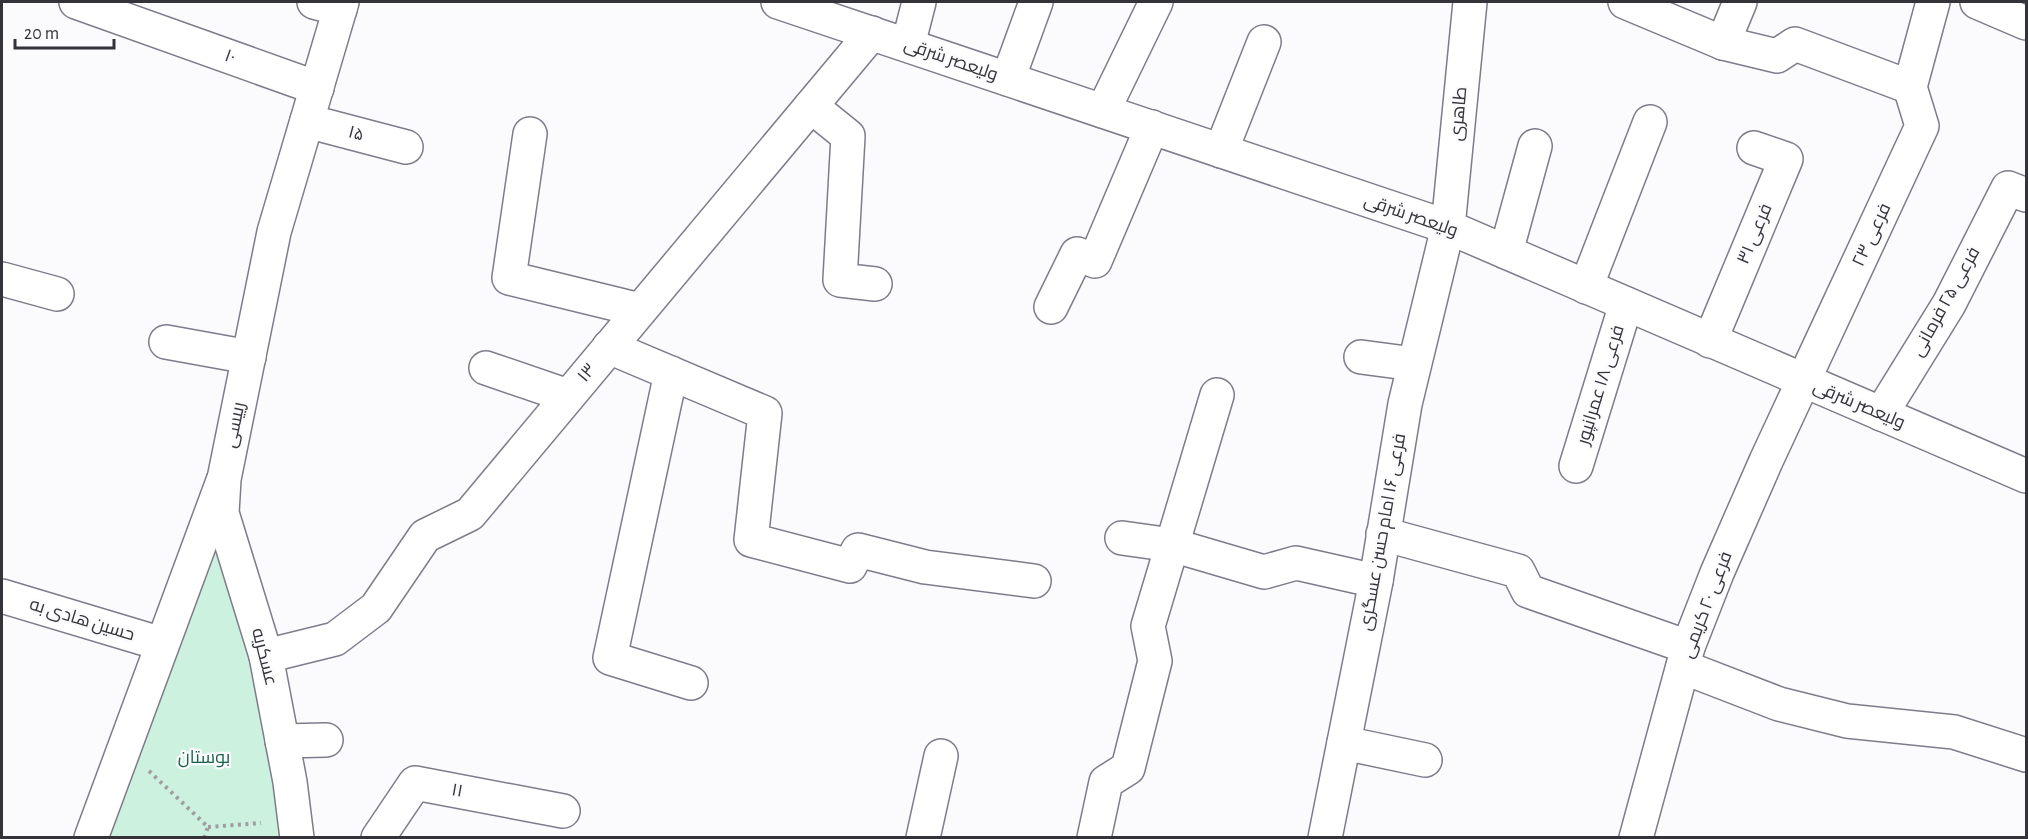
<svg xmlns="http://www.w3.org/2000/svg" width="2028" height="839" font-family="'Alegreya Sans',Cairo,sans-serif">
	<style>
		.green { fill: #ccf1df }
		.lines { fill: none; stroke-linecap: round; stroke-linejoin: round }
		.minor-casing { stroke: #7e7c8a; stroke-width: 36 }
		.tertiary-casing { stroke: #7e7c8a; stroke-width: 36 }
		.secondary-casing { stroke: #7e7c8a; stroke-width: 36 }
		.path { stroke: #9e9da2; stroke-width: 4; stroke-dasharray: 3 4.5; stroke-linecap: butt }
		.minor { stroke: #fff; stroke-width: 33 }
		.tertiary { stroke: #fff; stroke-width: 33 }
		.secondary { stroke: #fff; stroke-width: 33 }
		.labels { text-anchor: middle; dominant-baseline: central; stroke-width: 4.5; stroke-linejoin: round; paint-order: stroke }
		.street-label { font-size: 18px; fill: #343339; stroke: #fbfbfe }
		.park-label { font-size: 18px; fill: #1a6349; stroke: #fbfbfe }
	</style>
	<rect width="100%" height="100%" fill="#fbfbfe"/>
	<polygon class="green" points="224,479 297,837 91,838"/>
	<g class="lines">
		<defs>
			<g id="minor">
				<polyline points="76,2 317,88"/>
				<polyline points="314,2 340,9"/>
				<polyline points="1625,2 1723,43 1777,56 1795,44 1910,87 1933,2"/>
				<polyline points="1977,2 2026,23"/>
				<polyline points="1723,43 1740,2"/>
				<polyline points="908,45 919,2"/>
				<polyline points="1008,79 1036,2"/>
				<polyline points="811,106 848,136 840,280 875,284"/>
				<polyline points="1103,111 1156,2"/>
				<polyline points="307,121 406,147"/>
				<polyline points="530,134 509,278 640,310"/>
				<polyline points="1221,151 1264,42"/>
				<polyline points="1506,252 1535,146"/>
				<polyline points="2,279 57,294"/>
				<polyline points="1586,287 1650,122"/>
				<polyline points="1051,307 1077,254 1095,261 1152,127"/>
				<polyline points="1710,341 1786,159 1754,148"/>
				<polyline points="166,342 249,357"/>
				<polyline points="609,347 765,413 751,540 850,566 858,550 925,567 1034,581"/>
				<polyline points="1361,357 1414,364"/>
				<polyline points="486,368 568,396"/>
				<polyline points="671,373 610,658 691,683"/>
				<polyline points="1881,414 1949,304 2008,188 2026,195"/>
				<polyline points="1576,466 1626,304"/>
				<polyline points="1383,534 1518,571 1528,591 1688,647"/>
				<polyline points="1122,538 1172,545 1264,572 1296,563 1376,581"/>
				<polyline points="2,596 162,644"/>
				<polyline points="266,656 335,639 376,608 425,536 470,514 872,33"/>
				<polyline points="1683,667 1779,704 1847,721 1954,732 2026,755"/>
				<polyline points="282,741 326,740"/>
				<polyline points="1344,743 1425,760"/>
				<polyline points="91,838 223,481"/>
				<polyline points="378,838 415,783 563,811"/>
				<polyline points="923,838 941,756"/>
				<polyline points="1094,838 1106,782 1128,768 1155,661 1148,626 1217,395"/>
				<polyline points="1325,838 1376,581 1405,404 1448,227 1470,2"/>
				<polyline points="1636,838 1688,647 1717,573 1766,461 1922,126 1910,87"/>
			</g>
			<polyline id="tertiary" points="297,838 290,782 266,656 222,513 224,479 274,232 342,2"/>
			<polyline id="secondary" points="778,2 1448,227 2026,476"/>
		</defs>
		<use href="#minor" class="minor-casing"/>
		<use href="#tertiary" class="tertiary-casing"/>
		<use href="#secondary" class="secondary-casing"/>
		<g class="path">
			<polyline points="149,771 208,827 204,838"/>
			<polyline points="208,827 261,823"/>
		</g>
		<use href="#minor" class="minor"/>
		<use href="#tertiary" class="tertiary"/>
		<use href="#secondary" class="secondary"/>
	</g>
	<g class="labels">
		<g class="street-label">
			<text transform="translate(230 57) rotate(20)">۱۰</text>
			<text transform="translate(951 60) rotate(19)">ولیعصر شرقی</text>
			<text transform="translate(1459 114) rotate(-85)">طاهری</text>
			<text transform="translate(356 134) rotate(15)">۱۵</text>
			<text transform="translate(1411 216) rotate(19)">ولیعصر شرقی</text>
			<text transform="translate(1755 234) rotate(-67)">فرعی ۳۱</text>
			<text transform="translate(1872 235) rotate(-65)">فرعی ۲۳</text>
			<text transform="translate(1946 302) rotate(-61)">فرعی ۲۵ فرمانی</text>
			<text transform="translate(587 373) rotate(-50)">۱۳</text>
			<text transform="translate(1601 385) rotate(-73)">فرعی ۱۸ عمرانپور</text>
			<text transform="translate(1859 405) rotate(23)">ولیعصر شرقی</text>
			<text transform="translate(235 425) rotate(-78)">رییسی</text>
			<text transform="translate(1383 532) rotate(-80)">فرعی ۱۶ امام حسن عسگری</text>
			<text transform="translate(1707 605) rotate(-69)">فرعی ۲۰ کریمی</text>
			<text transform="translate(82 620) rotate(17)">حسین هادی به</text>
			<text transform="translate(264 657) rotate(76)">عسکریه</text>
			<text transform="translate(457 791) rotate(10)">۱۱</text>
		</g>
		<g class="park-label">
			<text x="204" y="758">بوستان</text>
		</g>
	</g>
	<rect width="2028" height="839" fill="none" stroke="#343339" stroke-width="6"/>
	<path d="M15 39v9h99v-9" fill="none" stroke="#343339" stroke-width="3"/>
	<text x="24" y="39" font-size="18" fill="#343339" stroke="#fbfbfe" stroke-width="4.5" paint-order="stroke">20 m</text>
</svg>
